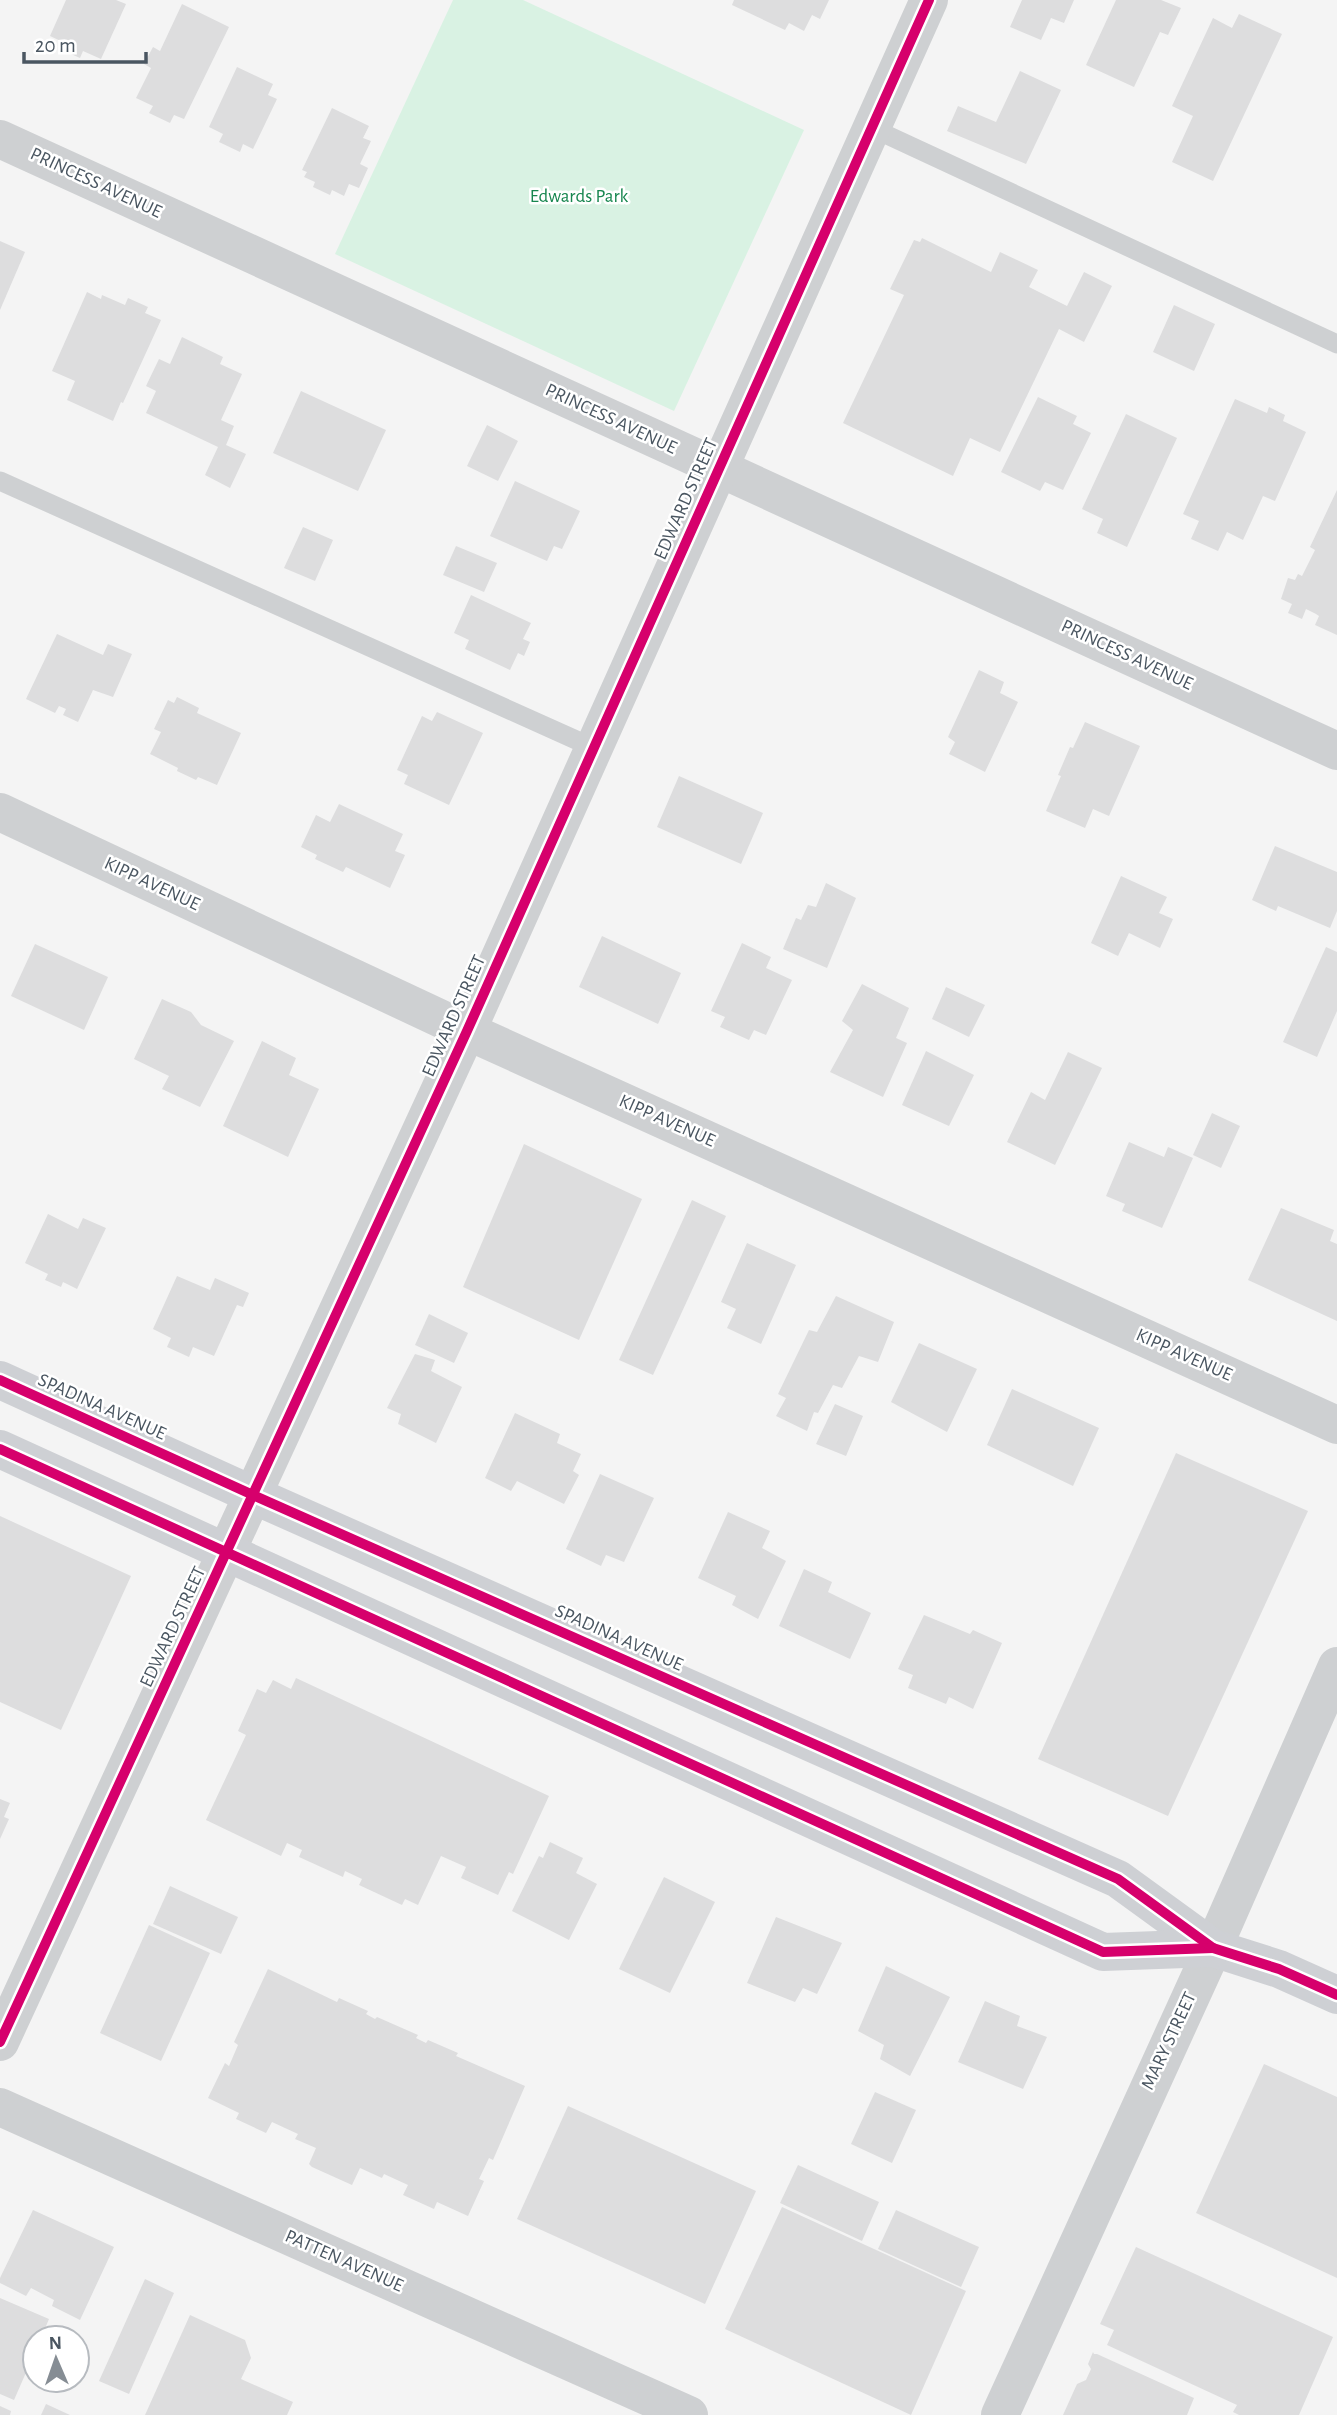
<svg xmlns="http://www.w3.org/2000/svg" width="1337" height="2415" font-family="'Alegreya Sans',sans-serif">
	<style>
		.green { fill: #d9f2e3 }
		.building { fill: #ddddde }
		.lines { fill: none; stroke-linecap: round; stroke-linejoin: round }
		.lane { stroke: #ced0d2; stroke-width: 19 }
		.street { stroke: #ced0d2; stroke-width: 38 }
		.secondary { stroke: #ced0d4; stroke-width: 38 }
		.cycleway-casing { stroke: #fff; stroke-width: 15 }
		.cycleway { stroke: #d6006c; stroke-width: 10 }
		.labels { text-anchor: middle; dominant-baseline: central; stroke-width: 5; stroke-linejoin: round; paint-order: stroke }
		.street-label { font-size: 19px; fill: #4a5661; stroke: #fff }
		.park-label { font-size: 19px; fill: #17864f; stroke: #fff }
	</style>
	<rect width="100%" height="100%" fill="#f4f4f4"/>
	<polygon class="green" points="453,0 523,0 804,130 674,411 335,254"/>
	<g class="building">
		<polygon points="66,0 116,0 126,4 101,59 83,51 80,58 62,50 65,43 50,36"/>
		<polygon points="734,0 829,0 820,19 812,15 804,31 789,23 785,30 732,5"/>
		<polygon points="1022,0 1074,0 1064,23 1051,18 1041,40 1010,27"/>
		<polygon points="1116,0 1161,0 1181,8 1168,35 1160,32 1134,87 1086,65"/>
		<polygon points="182,4 229,27 184,119 174,115 170,123 149,113 153,106 136,98 151,68 144,64 153,47 160,51"/>
		<polygon points="1239,14 1282,34 1213,181 1172,162 1193,116 1172,106 1213,18 1232,28"/>
		<polygon points="237,67 273,84 268,95 277,99 253,149 243,144 240,152 219,142 223,134 209,127"/>
		<polygon points="1020,71 1061,90 1026,164 947,131 958,106 996,122"/>
		<polygon points="332,108 369,126 363,138 371,141 360,164 368,168 359,188 349,184 344,196 332,190 330,195 313,187 315,182 304,177 307,172 302,170"/>
		<polygon points="922,238 991,272 1000,252 1038,270 1029,287 1067,306 1084,272 1112,286 1084,342 1059,329 1000,452 970,438 953,476 843,423 904,295 890,289 914,240 920,242"/>
		<polygon points="0,241 25,252 0,310"/>
		<polygon points="87,292 101,299 102,295 125,305 128,298 148,307 145,313 161,320 123,403 121,402 113,421 67,400 75,381 52,371"/>
		<polygon points="1174,305 1215,324 1194,371 1153,352"/>
		<polygon points="182,337 223,357 220,364 242,374 221,420 234,426 226,445 246,454 230,488 205,475 218,447 146,413 156,391 146,386 159,359 170,364"/>
		<polygon points="301,391 386,430 358,491 273,453"/>
		<polygon points="1038,397 1077,416 1073,424 1091,433 1063,490 1045,482 1040,491 1001,472"/>
		<polygon points="1235,399 1267,413 1269,407 1285,415 1283,421 1306,432 1275,501 1263,496 1243,540 1227,532 1218,551 1191,539 1199,521 1183,514"/>
		<polygon points="1126,414 1177,438 1127,547 1097,533 1103,519 1082,509"/>
		<polygon points="487,425 518,441 498,481 467,466"/>
		<polygon points="515,481 580,511 562,549 554,546 547,561 490,536"/>
		<polygon points="1337,490 1337,635 1315,625 1319,616 1316,614 1306,609 1302,619 1288,613 1292,604 1281,599 1288,578 1295,580 1298,574 1302,576 1315,550 1310,547"/>
		<polygon points="303,527 333,540 315,581 284,568"/>
		<polygon points="456,546 497,563 484,592 443,575"/>
		<polygon points="471,595 531,623 523,639 530,642 524,656 518,653 510,670 465,649 469,640 454,633"/>
		<polygon points="57,634 103,655 108,644 132,654 113,697 93,690 78,722 63,715 66,709 59,706 55,713 26,699"/>
		<polygon points="979,670 1004,682 1000,693 1018,702 985,772 949,754 955,742 948,737"/>
		<polygon points="177,697 199,708 197,713 241,733 217,785 198,777 196,780 177,771 178,768 150,754 161,732 154,729 168,700 174,703"/>
		<polygon points="437,712 483,733 449,805 404,784 408,775 397,770 422,716 432,721"/>
		<polygon points="1085,722 1140,746 1109,816 1093,809 1085,828 1046,811 1061,776 1058,775 1070,747 1073,748"/>
		<polygon points="679,776 763,813 741,864 657,827"/>
		<polygon points="339,804 403,834 395,851 405,855 390,888 346,867 343,872 315,859 317,855 301,847 316,815 330,822"/>
		<polygon points="1275,846 1337,872 1337,911 1330,928 1278,906 1276,911 1252,900"/>
		<polygon points="1121,876 1167,897 1159,913 1173,919 1160,948 1129,933 1118,956 1091,943"/>
		<polygon points="826,883 856,898 827,968 783,949 796,918 801,920 808,905 816,907"/>
		<polygon points="602,936 681,973 658,1024 579,987"/>
		<polygon points="742,943 771,957 766,968 792,980 766,1035 754,1030 749,1040 720,1027 725,1017 711,1011"/>
		<polygon points="35,944 108,977 84,1030 11,996"/>
		<polygon points="1326,947 1337,952 1337,1011 1317,1057 1283,1042"/>
		<polygon points="862,984 909,1008 896,1038 907,1043 883,1097 830,1072 853,1030 842,1021"/>
		<polygon points="946,987 985,1005 969,1037 932,1019"/>
		<polygon points="162,999 191,1012 201,1025 234,1041 200,1107 162,1089 169,1076 134,1059"/>
		<polygon points="262,1041 296,1058 289,1075 319,1089 288,1157 223,1126"/>
		<polygon points="926,1051 974,1075 949,1126 902,1105"/>
		<polygon points="1068,1052 1102,1068 1055,1165 1007,1142 1031,1092 1045,1100"/>
		<polygon points="1212,1113 1240,1126 1221,1168 1193,1155"/>
		<polygon points="1129,1142 1164,1157 1168,1147 1193,1158 1162,1228 1122,1211 1125,1204 1106,1196"/>
		<polygon points="524,1144 642,1199 579,1340 463,1287"/>
		<polygon points="692,1200 726,1216 653,1375 619,1360"/>
		<polygon points="1281,1208 1334,1230 1330,1241 1337,1244 1337,1321 1248,1280"/>
		<polygon points="48,1214 78,1229 83,1218 106,1228 77,1289 63,1282 61,1287 45,1280 48,1274 25,1263"/>
		<polygon points="747,1243 796,1265 761,1344 727,1328 736,1309 721,1302"/>
		<polygon points="177,1276 210,1290 215,1278 249,1293 243,1307 237,1305 214,1356 193,1347 189,1357 167,1347 171,1338 153,1329"/>
		<polygon points="836,1296 894,1322 878,1362 859,1356 842,1388 833,1385 818,1413 814,1412 807,1431 776,1416 786,1398 778,1394 809,1330 817,1332"/>
		<polygon points="429,1314 468,1333 454,1363 415,1345"/>
		<polygon points="919,1343 977,1369 947,1432 891,1402"/>
		<polygon points="415,1354 435,1360 431,1371 462,1387 436,1443 398,1424 401,1414 387,1408"/>
		<polygon points="1012,1389 1099,1428 1073,1486 987,1445"/>
		<polygon points="835,1404 863,1416 846,1456 816,1444"/>
		<polygon points="515,1413 560,1434 557,1443 581,1454 573,1471 579,1475 564,1504 517,1481 511,1491 485,1478"/>
		<polygon points="1176,1453 1308,1511 1168,1816 1038,1759"/>
		<polygon points="600,1474 654,1498 624,1562 606,1555 601,1566 566,1549"/>
		<polygon points="728,1512 770,1531 762,1548 786,1561 758,1619 732,1605 736,1596 698,1578"/>
		<polygon points="0,1516 131,1576 61,1730 0,1702"/>
		<polygon points="804,1569 832,1582 828,1592 871,1613 850,1659 779,1626"/>
		<polygon points="924,1615 970,1634 973,1630 1002,1643 973,1709 949,1697 946,1704 908,1688 913,1675 898,1669"/>
		<polygon points="296,1678 549,1796 513,1874 509,1872 498,1895 461,1878 466,1867 441,1856 418,1905 405,1899 402,1905 359,1885 362,1879 345,1871 343,1877 299,1857 302,1850 287,1843 281,1856 206,1820 246,1735 238,1731 257,1689 266,1693 273,1680 291,1689"/>
		<polygon points="0,1799 10,1803 4,1817 9,1819 0,1839"/>
		<polygon points="550,1842 583,1858 576,1873 597,1884 569,1940 512,1911 539,1856 543,1858"/>
		<polygon points="664,1877 715,1902 670,1993 619,1969"/>
		<polygon points="170,1886 238,1917 221,1954 153,1924"/>
		<polygon points="776,1917 842,1943 817,1994 803,1988 795,2002 747,1983"/>
		<polygon points="149,1925 210,1953 161,2061 100,2033"/>
		<polygon points="886,1966 950,1997 910,2076 880,2059 884,2045 858,2031"/>
		<polygon points="268,1969 337,2002 339,1998 368,2011 366,2014 375,2019 377,2017 418,2035 416,2038 426,2043 428,2040 458,2053 456,2056 525,2086 493,2160 489,2158 479,2179 484,2181 468,2216 437,2202 434,2209 403,2195 408,2185 384,2174 382,2178 360,2168 352,2185 312,2167 309,2164 316,2148 295,2139 298,2134 272,2122 266,2133 236,2119 239,2113 208,2098 225,2063 229,2066 238,2045 234,2042"/>
		<polygon points="985,2001 1020,2016 1017,2026 1047,2037 1023,2089 958,2062"/>
		<polygon points="1264,2064 1337,2097 1337,2278 1196,2213"/>
		<polygon points="875,2092 916,2110 892,2163 851,2144"/>
		<polygon points="568,2106 756,2191 705,2304 517,2219"/>
		<polygon points="798,2165 879,2202 862,2241 780,2203"/>
		<polygon points="782,2207 966,2291 911,2415 725,2329"/>
		<polygon points="33,2210 114,2247 80,2320 52,2306 54,2300 31,2288 26,2296 0,2283 0,2278"/>
		<polygon points="896,2210 979,2247 961,2287 878,2249"/>
		<polygon points="1136,2247 1333,2337 1299,2415 1239,2415 1233,2412 1237,2405 1107,2345 1114,2330 1100,2324"/>
		<polygon points="145,2279 174,2293 129,2394 99,2381"/>
		<polygon points="0,2298 49,2319 41,2338 35,2338 35,2352 14,2400 0,2394"/>
		<polygon points="190,2315 245,2340 251,2358 241,2379 293,2402 287,2415 145,2415"/>
		<polygon points="1093,2352 1094,2354 1097,2354 1194,2398 1187,2415 1063,2415 1077,2384 1086,2380 1091,2369 1088,2364"/>
		<polygon points="46,2404 70,2415 41,2415"/>
		<polygon points="0,2406 11,2411 10,2415 0,2415"/>
	</g>
	<g class="lines">
		<g class="lane">
			<polyline points="872,128 1337,344"/>
			<polyline points="0,481 594,748"/>
		</g>
		<g class="street">
			<polyline points="0,139 1337,751"/>
			<polyline points="0,812 467,1031 1337,1425"/>
			<polyline points="0,2042 467,1031 929,0"/>
			<polyline points="0,2107 689,2415"/>
			<polyline points="1000,2415 1213,1948 1337,1666"/>
		</g>
		<g class="secondary">
			<polyline points="0,1380 253,1495 1118,1879 1213,1948 1279,1969 1337,1995"/>
			<polyline points="0,1449 1103,1952 1213,1948"/>
		</g>
		<defs>
			<g id="cycleway">
				<polyline points="0,1380 253,1495 1118,1879 1213,1948 1279,1969 1337,1995"/>
				<polyline points="0,1449 1103,1952 1213,1948"/>
				<polyline points="0,2042 467,1031 929,0"/>
			</g>
		</defs>
		<use href="#cycleway" class="cycleway-casing"/>
		<use href="#cycleway" class="cycleway"/>
	</g>
	<g class="labels">
		<g class="street-label">
			<text transform="translate(96 183) rotate(25)">PRINCESS AVENUE</text>
			<text transform="translate(611 419) rotate(25)">PRINCESS AVENUE</text>
			<text transform="translate(686 499) rotate(-66)">EDWARD STREET</text>
			<text transform="translate(1127 655) rotate(25)">PRINCESS AVENUE</text>
			<text transform="translate(152 884) rotate(25)">KIPP AVENUE</text>
			<text transform="translate(454 1016) rotate(-66)">EDWARD STREET</text>
			<text transform="translate(667 1121) rotate(24)">KIPP AVENUE</text>
			<text transform="translate(1184 1355) rotate(24)">KIPP AVENUE</text>
			<text transform="translate(102 1407) rotate(24)">SPADINA AVENUE</text>
			<text transform="translate(173 1627) rotate(-65)">EDWARD STREET</text>
			<text transform="translate(619 1638) rotate(24)">SPADINA AVENUE</text>
			<text transform="translate(1169 2041) rotate(-65)">MARY STREET</text>
			<text transform="translate(344 2261) rotate(24)">PATTEN AVENUE</text>
		</g>
		<g class="park-label">
			<text x="579" y="196">Edwards Park</text>
		</g>
	</g>
	<g transform="translate(56 2359) rotate(358)"><circle r="33" fill="#ffffff" stroke="#b7bbc0" stroke-width="2"/>
	<path d="M0-5L12 26L0 18L-12 26Z" fill="#868d94"/>
	<text y="-10" font-size="19" font-weight="bold" text-anchor="middle" fill="#4a5661">N</text>
	</g>
	<path d="M24 52v10h122v-10" fill="none" stroke="#4a5661" stroke-width="3.5"/>
	<text x="35" y="52" font-size="21" fill="#4a5661" stroke="#ffffff" stroke-width="5" paint-order="stroke">20 m</text>
</svg>
